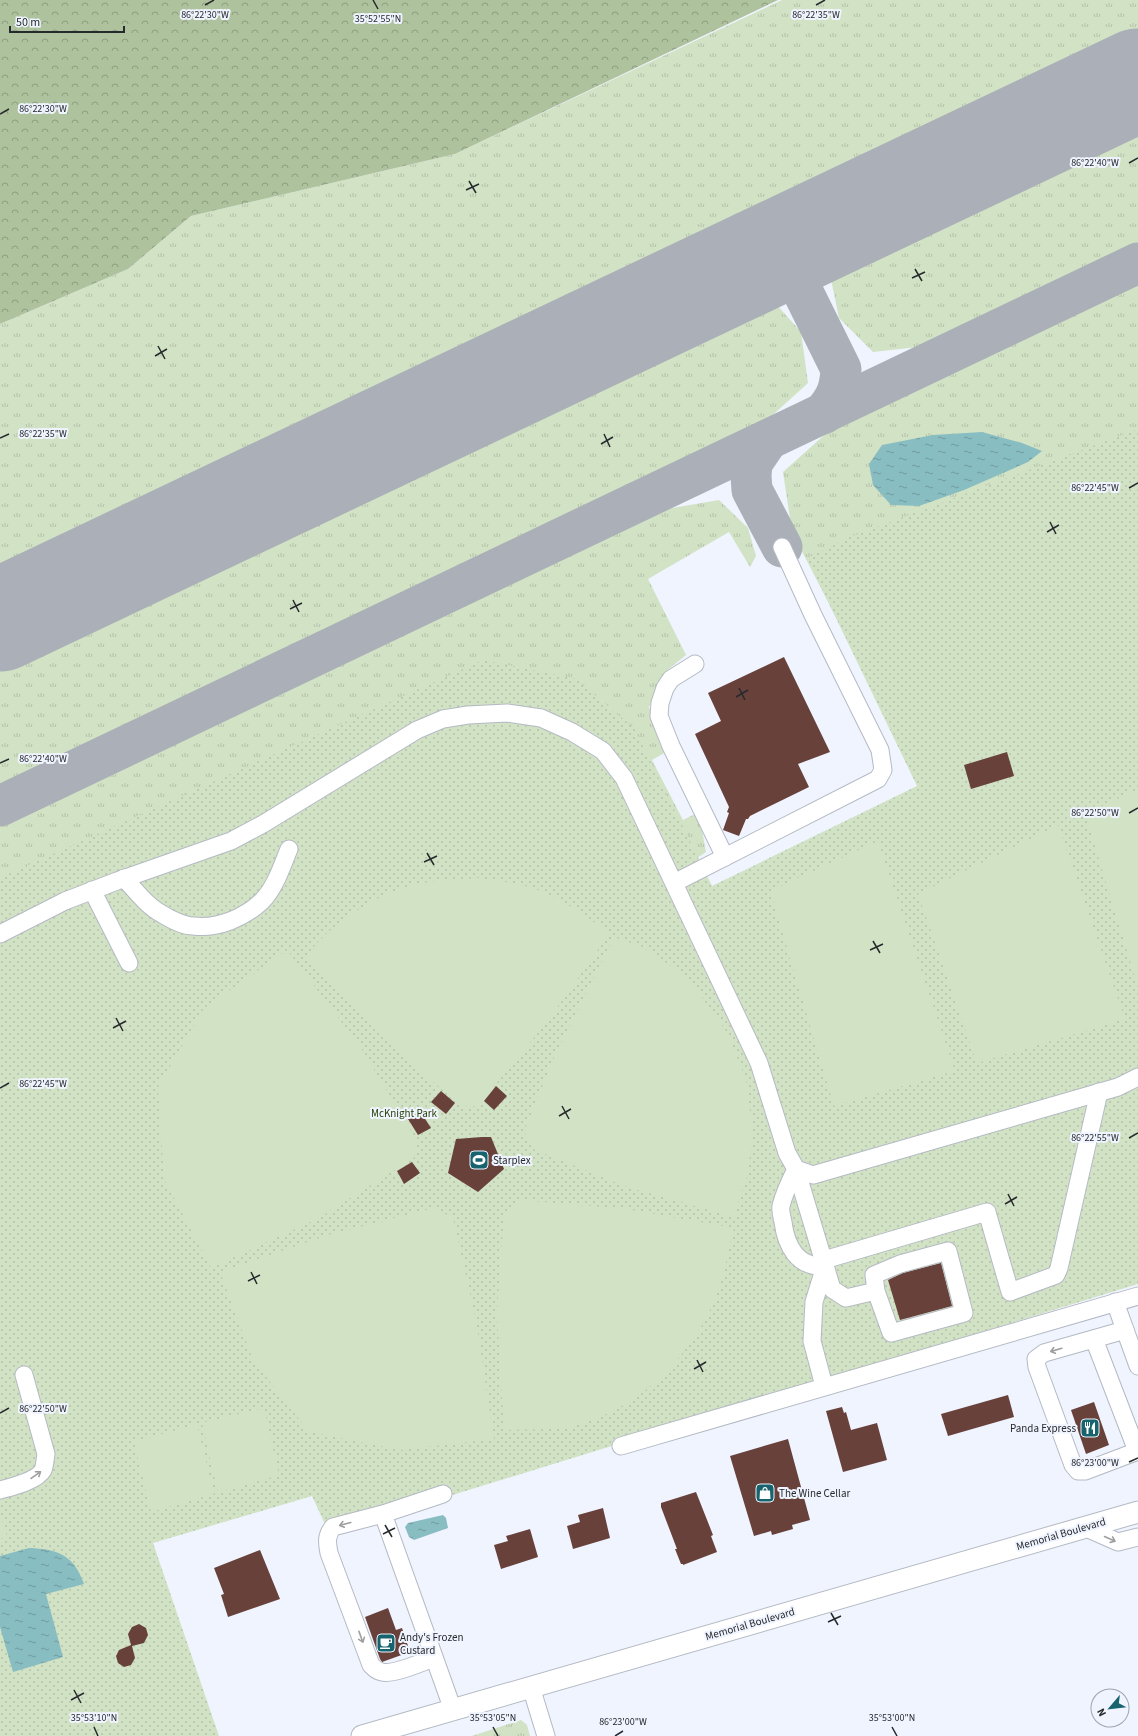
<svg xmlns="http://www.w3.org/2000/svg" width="1138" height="1736" font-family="'Source Sans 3',sans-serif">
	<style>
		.grass { fill: url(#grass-tufts) }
		.forest { fill: url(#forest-crowns) }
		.park { fill: url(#park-dots) }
		.pitch { fill: #d2e2c5 }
		.water { fill: url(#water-ripples) }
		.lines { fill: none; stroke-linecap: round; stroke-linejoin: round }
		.taxiway { stroke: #abb0b8; stroke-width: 41 }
		.runway { stroke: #abb0b8; stroke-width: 103 }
		.building { fill: #68413b }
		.minor-casing { stroke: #b4bac4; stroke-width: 19 }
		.major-casing { stroke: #b4bac4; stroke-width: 23 }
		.minor { stroke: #fff; stroke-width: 17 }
		.major { stroke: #fff; stroke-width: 21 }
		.oneway { stroke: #9e9fa0 }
		.ticks { fill: none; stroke: #272a2d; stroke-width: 1.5 }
		.labels { text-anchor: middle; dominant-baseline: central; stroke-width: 4; stroke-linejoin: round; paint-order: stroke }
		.park-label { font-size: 11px; fill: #284107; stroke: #eff4ff }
		.poi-label { font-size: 11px; fill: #272a2d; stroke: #eff4ff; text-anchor: start }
		.street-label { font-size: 11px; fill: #272a2d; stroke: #eff4ff }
		.ticks-label { font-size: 10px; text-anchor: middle; fill: #272a2d; stroke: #eff4ff; stroke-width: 4; stroke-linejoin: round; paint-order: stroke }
	</style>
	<defs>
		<pattern id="grass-tufts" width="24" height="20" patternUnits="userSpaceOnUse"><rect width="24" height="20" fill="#d2e2c5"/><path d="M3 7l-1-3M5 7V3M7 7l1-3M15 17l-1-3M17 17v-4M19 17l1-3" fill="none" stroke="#b4c2aa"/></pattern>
		<pattern id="forest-crowns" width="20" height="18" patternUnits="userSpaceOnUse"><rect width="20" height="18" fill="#aec29d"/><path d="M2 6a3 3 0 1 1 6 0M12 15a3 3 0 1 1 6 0" fill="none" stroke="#8e9e80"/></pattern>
		<pattern id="park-dots" width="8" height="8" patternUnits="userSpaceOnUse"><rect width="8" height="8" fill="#d2e2c5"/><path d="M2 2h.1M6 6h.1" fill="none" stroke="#b4c2aa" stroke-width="1.8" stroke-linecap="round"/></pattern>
		<pattern id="water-ripples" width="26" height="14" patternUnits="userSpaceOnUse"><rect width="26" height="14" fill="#88bdc2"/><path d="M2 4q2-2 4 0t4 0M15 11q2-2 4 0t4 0" fill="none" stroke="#6f9a9e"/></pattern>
	</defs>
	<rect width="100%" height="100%" fill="#eff4ff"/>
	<g class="grass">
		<polygon points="782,0 1138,0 1138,40 0,584 0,324 128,269 191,216 455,154"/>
		<polygon points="1138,116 1138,243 1043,287 1095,271 945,344 873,352 839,318 828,265"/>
		<polygon points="1138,277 1138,772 951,840 792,532 783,472 841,420"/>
		<polygon points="767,294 801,332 808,383 754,432 0,793 0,660"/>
		<polygon points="719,500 748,528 756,556 750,567 729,532 648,579 686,655 665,672 649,707 666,752 652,760 683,820 695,814 702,830 706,852 693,861 0,923 0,822 649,512"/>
		<polygon points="521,1720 527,1725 530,1736 472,1736"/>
	</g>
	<polygon class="forest" points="0,0 778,0 455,154 191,216 128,269 0,324"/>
	<polygon class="park" points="1138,429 1138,1284 329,1533 312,1496 153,1543 219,1736 0,1736 0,878 483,660 576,679 634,728 712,886 917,786 807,558 850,537"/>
	<g class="pitch">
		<polygon points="1138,789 1138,987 1085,814"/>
		<polygon points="1058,825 1125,1019 977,1063 918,894"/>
		<polygon points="878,841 955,1071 834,1106 770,891"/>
		<path d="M480,878C499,881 519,883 538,890C564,900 587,917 610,933L547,1022L478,1106L462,1107L380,1035L306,957C312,949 319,940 326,934C349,914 383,892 413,885C435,880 457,879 480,878Z"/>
		<polygon points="614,937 643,947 671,966 699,993 728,1034 746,1080 753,1134 747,1176 734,1217 627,1187 533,1149 524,1131 555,1055"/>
		<polygon points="287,950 359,1045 418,1142 414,1158 317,1219 211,1268 164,1179 158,1087 204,1008"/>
		<path d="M520,1200L626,1209L734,1228C728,1253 723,1280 713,1304C688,1358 642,1405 585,1422C579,1424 571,1427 565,1428C545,1430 524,1429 504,1430L497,1314L504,1213Z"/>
		<polygon points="434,1208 453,1218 476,1320 494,1439 401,1450 309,1432 253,1360 220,1272 328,1235"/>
		<polygon points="264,1408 279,1475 218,1493 202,1423"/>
		<polygon points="197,1424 214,1494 151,1512 134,1442"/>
		<polygon points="1,1516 7,1537 0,1539 0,1517"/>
	</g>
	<g class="water">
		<polygon points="982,432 1022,443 1042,451 1028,462 964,490 919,506 891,505 873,485 869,464 882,445 933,435"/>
		<polygon points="443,1515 446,1518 448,1528 414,1540 409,1537 405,1527 408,1523"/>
		<path d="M29,1548C58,1549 74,1555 84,1584L46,1594L63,1657L13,1672L0,1627V1556Z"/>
	</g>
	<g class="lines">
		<g class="taxiway">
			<path d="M821,230C804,246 796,256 797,280L841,369C840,390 836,398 823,414"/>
			<path d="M742,268C767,262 779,262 797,280"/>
			<polyline points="767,441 752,463 751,476 752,490 782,547"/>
			<polyline points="0,806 1138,263"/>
		</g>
		<polyline class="runway" points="0,620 1138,80"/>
	</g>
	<g class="building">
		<polygon points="784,657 830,752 798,764 809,787 750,816 748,819 746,819 739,836 723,830 729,813 727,812 729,807 695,734 721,721 708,693"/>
		<polygon points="1007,752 1014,776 971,789 964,765"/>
		<polygon points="496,1086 507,1096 494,1110 484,1101"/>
		<polygon points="441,1091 455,1103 446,1114 431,1102"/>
		<polygon points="420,1111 431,1128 418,1135 408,1119"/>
		<polygon points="482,1137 491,1137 504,1169 478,1192 448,1173 456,1139"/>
		<polygon points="412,1162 420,1173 404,1184 397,1171"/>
		<polygon points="941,1263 952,1306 900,1320 888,1280 903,1273"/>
		<polygon points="1008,1395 1014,1417 948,1436 941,1414"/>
		<polygon points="1094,1402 1109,1445 1086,1454 1071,1410"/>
		<polygon points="842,1407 844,1413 846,1412 851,1430 877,1423 887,1460 843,1472 826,1411"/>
		<polygon points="788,1439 810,1520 792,1525 793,1529 772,1535 771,1531 754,1536 730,1456"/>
		<polygon points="696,1492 713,1535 711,1536 717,1552 683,1565 683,1564 681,1564 675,1549 677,1549 661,1507 661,1503"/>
		<polygon points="603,1508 610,1538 573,1549 567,1526 580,1522 578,1515"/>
		<polygon points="530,1529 538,1557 501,1569 494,1545 508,1541 506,1536"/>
		<polygon points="260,1550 280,1599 228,1617 221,1595 224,1594 214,1568"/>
		<polygon points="388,1608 396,1630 402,1628 410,1652 382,1662 380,1659 365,1617"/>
		<polygon points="139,1624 146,1628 148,1635 144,1643 132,1646 135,1658 131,1665 124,1667 118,1663 116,1656 119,1650 131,1645 128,1634 132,1627"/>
	</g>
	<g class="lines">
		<defs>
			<g id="minor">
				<polyline points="695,664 671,679 665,688 660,703 659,716 671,746 725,857"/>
				<path d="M124,878C136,891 147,906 162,914C170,919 184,926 193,926C218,929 244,918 262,901C275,888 282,866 289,849"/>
				<polyline points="674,883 878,779 883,770 880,750 813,615 782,547"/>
				<polyline points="92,890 129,963"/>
				<polyline points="0,934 65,901 117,881 231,841 263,824 417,730 443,719 468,715 507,713 541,718 572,732 603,751 624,778 759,1063 787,1153 796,1169 813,1175 1118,1087 1138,1077"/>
				<polyline points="796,1169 832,1289 846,1298 876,1291 874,1275 900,1264 948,1251 964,1313 891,1333 876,1291"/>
				<path d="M796,1169C790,1181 784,1193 781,1206C780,1211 782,1217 783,1222C786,1245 797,1268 825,1266L814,1302L812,1341L824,1386"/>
				<polyline points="824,1260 987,1212 1010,1292 1056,1275 1059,1268 1099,1092"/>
				<polyline points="1115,1302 1138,1366"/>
				<polyline points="1125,1330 1044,1353 1036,1359 1037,1367 1073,1465 1078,1471 1085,1471 1138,1451"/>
				<polyline points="1094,1339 1137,1451"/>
				<polyline points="621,1446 1138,1296"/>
				<path d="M0,1490C11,1487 37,1481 43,1470C45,1465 45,1459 46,1454L24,1375"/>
				<polyline points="443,1494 383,1514 453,1710"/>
				<path d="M383,1514L333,1527C326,1536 327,1542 329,1553L371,1665C375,1669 377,1671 382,1672C394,1675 422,1662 434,1658"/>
				<polyline points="1084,1527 1118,1542 1138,1537"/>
				<polyline points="531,1687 546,1736"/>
			</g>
			<polyline id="major" points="362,1736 1138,1512"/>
		</defs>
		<use href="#minor" class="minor-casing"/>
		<use href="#major" class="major-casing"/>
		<use href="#minor" class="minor"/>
		<use href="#major" class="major"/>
	</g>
	<defs><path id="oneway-shaft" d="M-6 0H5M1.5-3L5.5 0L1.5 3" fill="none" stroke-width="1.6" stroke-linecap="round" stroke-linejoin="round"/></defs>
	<g class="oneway">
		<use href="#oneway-shaft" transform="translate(1056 1350) rotate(164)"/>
		<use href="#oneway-shaft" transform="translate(36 1475) rotate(-35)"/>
		<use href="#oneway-shaft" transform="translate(345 1524) rotate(165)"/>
		<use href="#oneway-shaft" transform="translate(1110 1539) rotate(24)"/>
		<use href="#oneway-shaft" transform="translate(361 1637) rotate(70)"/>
	</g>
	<path class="ticks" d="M373,0L378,9M205,5L214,0M816,5L825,0M0,114L9,109M1129,163L1138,158M469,181L476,193M466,190L479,184M915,269L922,281M912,278L925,272M158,346L165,359M155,356L167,349M604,434L610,447M0,438L9,434M601,444L613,437M1129,488L1138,483M1050,522L1056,534M1047,532L1059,525M293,600L299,612M290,609L302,603M739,688L745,700M736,697L748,690M0,763L9,759M1129,813L1138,808M427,853L434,865M424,862L437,856M873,941L880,953M870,950L883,944M116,1018L123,1031M113,1028L126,1021M0,1088L9,1083M562,1106L569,1119M559,1116L571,1109M1129,1138L1138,1133M1008,1194L1014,1206M1005,1204L1017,1197M251,1272L257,1284M248,1281L260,1275M697,1360L703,1372M694,1369L706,1362M0,1413L9,1408M1129,1462L1138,1458M385,1525L392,1537M383,1534L395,1528M831,1613L838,1625M828,1622L841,1616M74,1690L81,1703M71,1700L84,1693M94,1727L98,1736M493,1727L498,1736M892,1727L897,1736M615,1736L623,1731"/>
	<defs>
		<symbol id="stadium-square" viewBox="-11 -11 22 22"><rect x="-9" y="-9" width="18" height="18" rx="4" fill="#17636e" stroke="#eff4ff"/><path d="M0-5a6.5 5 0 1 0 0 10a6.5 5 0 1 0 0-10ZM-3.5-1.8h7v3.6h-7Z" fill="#fff"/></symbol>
		<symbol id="restaurant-square" viewBox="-11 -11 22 22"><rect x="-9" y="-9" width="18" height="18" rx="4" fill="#17636e" stroke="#eff4ff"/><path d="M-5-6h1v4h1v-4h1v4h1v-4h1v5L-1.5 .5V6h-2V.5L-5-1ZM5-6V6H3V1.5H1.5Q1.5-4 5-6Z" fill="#fff"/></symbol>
		<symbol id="shop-square" viewBox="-11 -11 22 22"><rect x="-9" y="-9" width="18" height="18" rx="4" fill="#17636e" stroke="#eff4ff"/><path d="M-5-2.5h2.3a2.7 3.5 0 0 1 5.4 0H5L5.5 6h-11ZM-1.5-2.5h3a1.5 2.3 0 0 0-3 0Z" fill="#fff"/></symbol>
		<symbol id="cafe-square" viewBox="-11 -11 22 22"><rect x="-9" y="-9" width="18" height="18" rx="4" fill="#17636e" stroke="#eff4ff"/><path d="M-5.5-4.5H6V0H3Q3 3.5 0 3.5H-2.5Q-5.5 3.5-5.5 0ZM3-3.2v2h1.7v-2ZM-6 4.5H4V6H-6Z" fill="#fff"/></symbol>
	</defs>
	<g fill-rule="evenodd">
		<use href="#stadium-square" x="468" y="1149" width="22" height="22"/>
		<use href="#restaurant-square" x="1079" y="1417" width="22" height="22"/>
		<use href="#shop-square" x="754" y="1482" width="22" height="22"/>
		<use href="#cafe-square" x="375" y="1632" width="22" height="22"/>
	</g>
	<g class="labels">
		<g class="park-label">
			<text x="404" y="1113">McKnight Park</text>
		</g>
		<g class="poi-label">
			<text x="493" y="1160">Starplex</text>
			<text x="1076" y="1428" text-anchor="end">Panda Express</text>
			<text x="779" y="1493">The Wine Cellar</text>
			<text x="400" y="1637">Andy's Frozen<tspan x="400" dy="13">Custard</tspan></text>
		</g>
		<g class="street-label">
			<text transform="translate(1061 1534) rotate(-16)">Memorial Boulevard</text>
			<text transform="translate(750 1624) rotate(-16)">Memorial Boulevard</text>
		</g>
	</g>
	<g class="ticks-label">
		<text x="816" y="18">86°22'35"W</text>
		<text x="205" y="18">86°22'30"W</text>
		<text x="378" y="22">35°52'55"N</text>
		<text x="43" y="112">86°22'30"W</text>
		<text x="1095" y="166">86°22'40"W</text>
		<text x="43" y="437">86°22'35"W</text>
		<text x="1095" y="491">86°22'45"W</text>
		<text x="43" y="762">86°22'40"W</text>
		<text x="1095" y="816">86°22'50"W</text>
		<text x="43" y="1087">86°22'45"W</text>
		<text x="1095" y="1141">86°22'55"W</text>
		<text x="43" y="1412">86°22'50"W</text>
		<text x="1095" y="1466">86°23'00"W</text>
		<text x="94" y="1721">35°53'10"N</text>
		<text x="493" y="1721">35°53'05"N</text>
		<text x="892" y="1721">35°53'00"N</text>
		<text x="623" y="1725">86°23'00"W</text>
	</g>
	<g transform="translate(1110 1708) rotate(242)"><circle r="19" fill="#eff4ff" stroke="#9fa3ab"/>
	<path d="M0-3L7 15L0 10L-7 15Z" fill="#17636e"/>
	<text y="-6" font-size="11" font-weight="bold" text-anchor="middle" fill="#272a2d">N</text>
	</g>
	<path d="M10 26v6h114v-6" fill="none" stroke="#272a2d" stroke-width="2"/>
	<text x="16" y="26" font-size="12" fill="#272a2d" stroke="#eff4ff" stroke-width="3" paint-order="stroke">50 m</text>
</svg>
